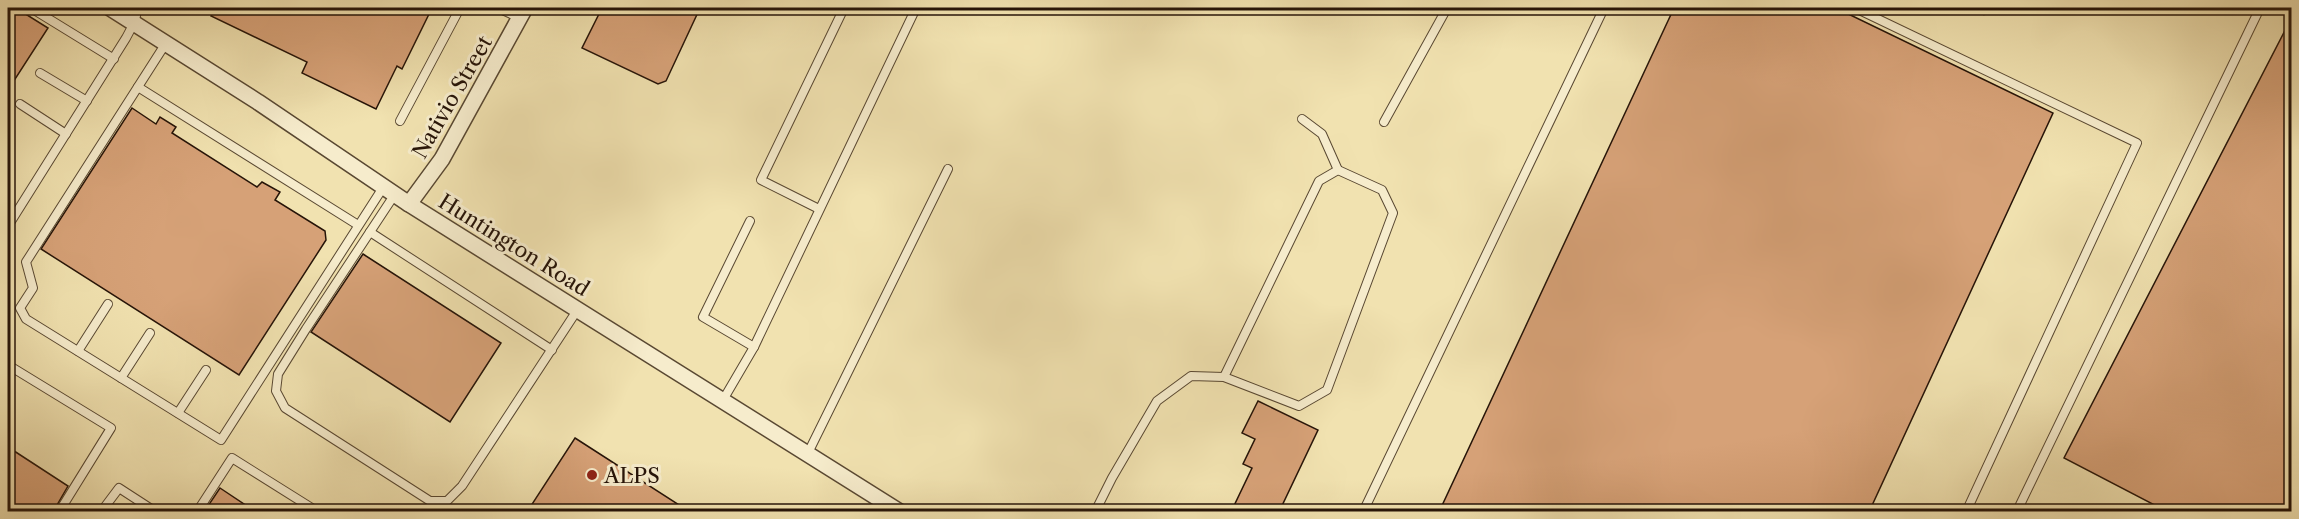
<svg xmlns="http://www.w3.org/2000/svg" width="2299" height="519" font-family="'Libre Caslon Text',serif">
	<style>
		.building { fill: #d6a177; stroke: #261408; stroke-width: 1.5 }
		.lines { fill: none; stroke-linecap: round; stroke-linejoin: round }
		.service-casing { stroke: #594832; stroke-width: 10 }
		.minor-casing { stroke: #594832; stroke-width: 18 }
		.service { stroke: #f6eccc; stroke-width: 8 }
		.minor { stroke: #f6eccc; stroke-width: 15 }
		.poi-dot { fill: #8f2418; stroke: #f6eccc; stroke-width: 2 }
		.labels { text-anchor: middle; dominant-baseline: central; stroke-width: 6; stroke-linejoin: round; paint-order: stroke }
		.street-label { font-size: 21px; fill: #261408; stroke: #f6eccc }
		.poi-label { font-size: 21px; fill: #261408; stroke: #f6eccc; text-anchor: start }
	</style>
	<rect width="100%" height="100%" fill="#f1e2b0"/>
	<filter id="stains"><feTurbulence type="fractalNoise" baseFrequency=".00333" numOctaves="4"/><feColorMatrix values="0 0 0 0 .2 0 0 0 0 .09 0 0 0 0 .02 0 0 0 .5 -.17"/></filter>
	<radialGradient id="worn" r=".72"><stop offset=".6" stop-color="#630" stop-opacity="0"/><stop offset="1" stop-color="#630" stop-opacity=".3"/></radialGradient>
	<g class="building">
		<polygon points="8,8 16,8 48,28 8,90"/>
		<polygon points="216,8 432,8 402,69 397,66 376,109 302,73 307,62 211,16"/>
		<polygon points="602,8 700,8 666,81 658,84 582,48"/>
		<polygon points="1674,8 1836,8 2053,113 1869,512 1439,512"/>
		<polygon points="2292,17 2292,496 2283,512 2168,512 2064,458"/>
		<polygon points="132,108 156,124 160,117 176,127 172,133 257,187 262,182 280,192 275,200 325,231 326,240 239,375 41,249"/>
		<polygon points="363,254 501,343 450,422 311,332"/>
		<polygon points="1258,401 1318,430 1279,512 1231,512 1252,468 1243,464 1255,439 1242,433"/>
		<polygon points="575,438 690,512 527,512"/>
		<polygon points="8,447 68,486 53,512 8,512"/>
		<polygon points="220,488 256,512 204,512"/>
	</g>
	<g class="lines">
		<defs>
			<g id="service">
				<polyline points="31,8 114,59"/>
				<polyline points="498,8 520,18"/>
				<polyline points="1855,8 2137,143 1966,512"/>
				<polyline points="1979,8 1984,10 1985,8"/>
				<polyline points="166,43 26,262 33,288 20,308 26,319 221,440 384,186"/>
				<polyline points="40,73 87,101"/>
				<polyline points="138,87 358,225"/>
				<polyline points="20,104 66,134"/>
				<polyline points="1302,119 1322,134 1338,170"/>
				<polyline points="400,121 460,8"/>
				<polyline points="1384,122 1447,8"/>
				<polyline points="395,194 306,329 278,374 276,391 285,408 430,501 447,501 462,486 578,309"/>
				<polyline points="819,209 761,180 844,8"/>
				<polyline points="750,221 703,317 754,347"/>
				<polyline points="8,226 126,38 134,23 138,8"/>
				<polyline points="370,232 552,350"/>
				<polyline points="78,351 108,304"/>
				<polyline points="8,365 111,428 59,512"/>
				<polyline points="121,378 150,333"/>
				<polyline points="723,400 754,347 916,8"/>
				<polyline points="178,413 206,370"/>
				<polyline points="808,453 948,169"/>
				<polyline points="101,512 119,488 156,512"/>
				<polyline points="197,512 232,458 318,512"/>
				<polyline points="1095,512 1112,478 1157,401 1191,376 1224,377 1299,406 1327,390 1393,213 1382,190 1338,170 1319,181 1224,377"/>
				<polyline points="1363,512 1604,8"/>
				<polyline points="2023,512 2018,509 2260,8"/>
			</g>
			<g id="minor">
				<polyline points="110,8 258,102 409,204 900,512"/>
				<polyline points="409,204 442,159 525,8"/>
			</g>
		</defs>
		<use href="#service" class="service-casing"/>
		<use href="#minor" class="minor-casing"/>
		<use href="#service" class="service"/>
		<use href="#minor" class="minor"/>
	</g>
	<circle class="poi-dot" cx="592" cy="475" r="6"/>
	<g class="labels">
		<g class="street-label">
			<text transform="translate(452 97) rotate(-60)">Nativio Street</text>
			<text transform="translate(514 245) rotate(32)">Huntington Road</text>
		</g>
		<g class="poi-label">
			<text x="604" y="475">ALPS</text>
		</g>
	</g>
	<rect width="2299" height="519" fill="none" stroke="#f1e2b0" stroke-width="30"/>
	<rect x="9" y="9" width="2281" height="501" fill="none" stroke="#261408" stroke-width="3"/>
	<rect x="15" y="15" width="2269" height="489" fill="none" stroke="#261408" stroke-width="1.5"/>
	<rect width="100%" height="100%" filter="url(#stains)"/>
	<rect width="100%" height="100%" fill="url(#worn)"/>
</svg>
